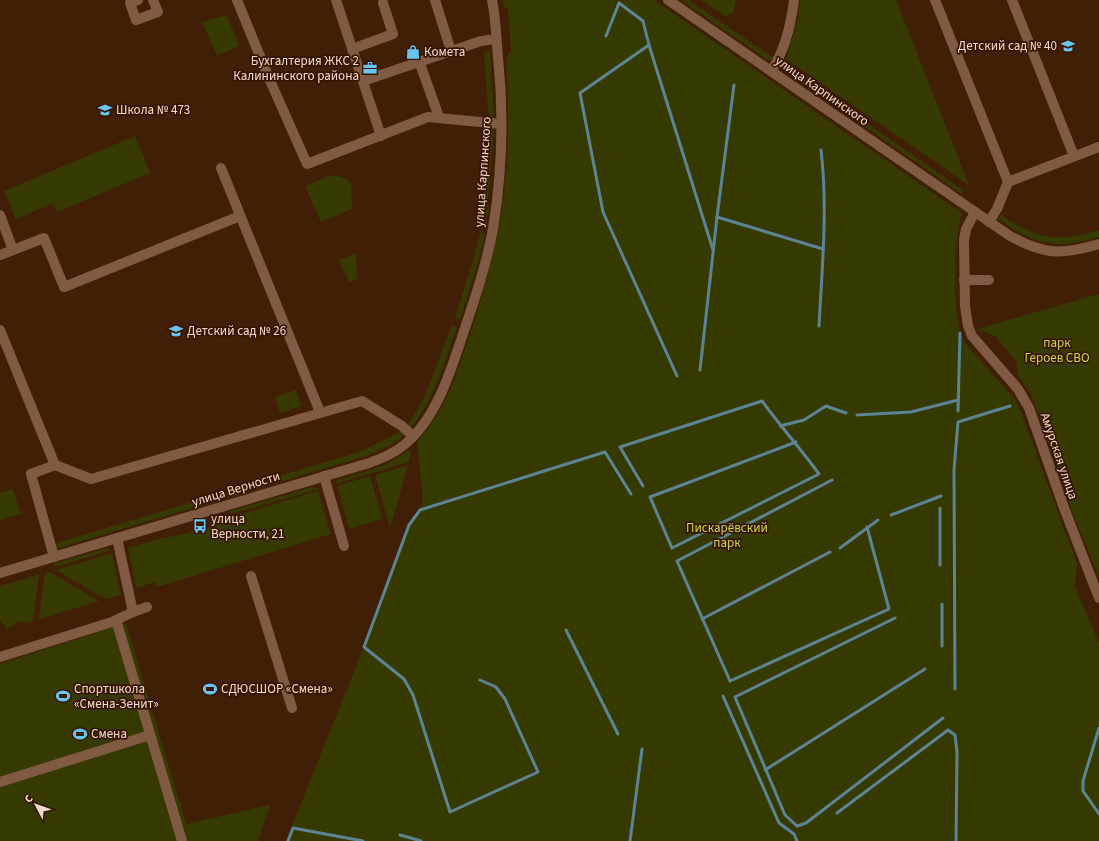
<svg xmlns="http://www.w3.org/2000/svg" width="1099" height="841" font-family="'Source Sans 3',sans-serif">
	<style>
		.green { fill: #363a00 }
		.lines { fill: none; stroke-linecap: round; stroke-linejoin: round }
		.stream { stroke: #5d8494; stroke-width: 3 }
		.minor { stroke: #805a42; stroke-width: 10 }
		.labels { text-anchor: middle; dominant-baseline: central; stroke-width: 3.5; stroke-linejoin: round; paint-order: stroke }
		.poi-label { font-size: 13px; fill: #f7dbca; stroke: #351500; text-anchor: start }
		.street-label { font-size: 13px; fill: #f7dbca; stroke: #351500 }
		.park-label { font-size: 13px; fill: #cdd842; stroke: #351500 }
	</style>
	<rect width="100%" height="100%" fill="#401f06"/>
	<g class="green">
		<path d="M503,0H654L962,213C953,238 952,316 963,340L1015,400L1021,412L1077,564L1075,587L1099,643V841H286L364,647L409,525L419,511L423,500L417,442C446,409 454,381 468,340C488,281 504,222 507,159C508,138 508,117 508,96C508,81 505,68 508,53H511L508,8H504Z"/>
		<polygon points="681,0 688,0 774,58 769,61"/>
		<polygon points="702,0 736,0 733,13 725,16"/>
		<polygon points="800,0 896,0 969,185 786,59 798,18"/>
		<polygon points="227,15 239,46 217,56 202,22"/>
		<polygon points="490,51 494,121 489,120 484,52"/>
		<polygon points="789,69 964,191 962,194 790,75"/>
		<polygon points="494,127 486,225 481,225 488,128"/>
		<polygon points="135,136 150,173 57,212 53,203 16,219 4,191"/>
		<polygon points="331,175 342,177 351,183 352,209 321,222 305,186"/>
		<path d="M1001,215C1038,239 1056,243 1099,230V237C1054,250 1036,245 998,219Z"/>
		<polygon points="480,233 485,234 479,260 460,319 455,317 474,258"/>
		<polygon points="356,253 357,279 349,282 339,260"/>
		<polygon points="1099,294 1099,577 1070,506 1035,404 1030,393 1017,374 1017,362 995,336 977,329"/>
		<path d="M452,325L457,327C444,364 435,396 411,428L407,426L425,396Z"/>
		<polygon points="296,390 301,406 280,413 275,397"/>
		<polygon points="402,431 405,434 391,445 366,456 55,549 53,544 359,452"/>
		<polygon points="411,449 409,462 335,484 338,480 385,465"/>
		<polygon points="408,465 390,528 375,475"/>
		<polygon points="370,476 382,519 349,529 337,486"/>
		<polygon points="313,487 319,489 231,514 230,511"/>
		<polygon points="13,489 21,514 0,520 0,493"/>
		<polygon points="318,491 331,534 157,587 155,582 136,588 128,548 162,538 181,535 197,530 198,534 207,531 207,528 232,517"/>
		<polygon points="107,548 112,550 54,567 53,564"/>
		<polygon points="112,553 121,595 106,599 56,570"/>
		<polygon points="50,572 99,601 41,619 39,617 45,573"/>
		<polygon points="39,575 33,622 19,621 7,629 0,620 0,586"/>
		<polygon points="126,623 186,824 270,805 258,841 0,841 0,664"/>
	</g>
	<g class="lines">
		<g class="stream">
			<polyline points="606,36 619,3 643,21 649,45"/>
			<polyline points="717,217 823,249"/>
			<path d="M819,326C822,267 828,209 821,150"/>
			<polyline points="700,370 717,217 734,85"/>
			<polyline points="677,376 603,212 580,93 649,45 713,250"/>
			<polyline points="958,411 960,333"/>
			<polyline points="857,415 911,412 958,400"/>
			<polyline points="780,426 804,420 826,406 846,413"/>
			<polyline points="832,480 677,561 730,681 889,609 867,527"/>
			<path d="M643,486L620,447L762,401C780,426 801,449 819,474L672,548L650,497L796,442"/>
			<polyline points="891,515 941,496"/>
			<polyline points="840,548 878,520"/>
			<polyline points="940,565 940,508"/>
			<polyline points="942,604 942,646"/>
			<polyline points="895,618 735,697 785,815 797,826 806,823 943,718"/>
			<polyline points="702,619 830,552"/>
			<polyline points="566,630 618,734"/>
			<polyline points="480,680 496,687 505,699 538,772 450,812 413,695 404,679 364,647 409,525 420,510 605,452 631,494"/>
			<polyline points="955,689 954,470 958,422 1010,406"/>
			<polyline points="723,696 779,823 794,834 797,841"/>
			<polyline points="1099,728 1083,781 1083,791 1099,814"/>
			<polyline points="765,770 925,669"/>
			<polyline points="837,813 948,730 955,735 957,752 956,841"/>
			<polyline points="400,835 421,841"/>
			<polyline points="288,841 293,828 363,841"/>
			<polyline points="630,841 642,749"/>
		</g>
		<g class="minor">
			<polyline points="138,0 130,3 136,20 158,12 153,0"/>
			<polyline points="237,0 268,76 307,164 428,117 501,124"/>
			<polyline points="336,0 381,136"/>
			<polyline points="435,0 451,51"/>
			<path d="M668,0L1010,236C1044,255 1062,255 1099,244"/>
			<polyline points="935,0 1008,182 997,209 989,222"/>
			<polyline points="1012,0 1074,156"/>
			<polyline points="352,49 393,34 383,3"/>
			<polyline points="419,61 439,117"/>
			<path d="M771,71C785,51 791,24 794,0"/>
			<polyline points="363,81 481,41 496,39"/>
			<polyline points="221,168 320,412"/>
			<polyline points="1008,182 1099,147"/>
			<polyline points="975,212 966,229 964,240 965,306 968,326 972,336 1018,389 1029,408 1064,508 1099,598"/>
			<polyline points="0,215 13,250"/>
			<polyline points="0,255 44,238 64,287 240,216"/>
			<polyline points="964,280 989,280"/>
			<polyline points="0,330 55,465 91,479 362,401 402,426 413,436"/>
			<polyline points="324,476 344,546"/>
			<polyline points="117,538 133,612 147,607"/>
			<polyline points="54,557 31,474 55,465"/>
			<path d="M0,573L369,463C382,458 393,454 404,445C435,420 449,376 461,340C473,304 486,267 493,229C502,173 504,114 498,57C496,38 496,18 492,0"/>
			<polyline points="251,576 292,708"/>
			<polyline points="116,620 182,841"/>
			<polyline points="0,657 112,622 133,612"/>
			<polyline points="0,782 150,735"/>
		</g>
	</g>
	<defs>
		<symbol id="school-bare" viewBox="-9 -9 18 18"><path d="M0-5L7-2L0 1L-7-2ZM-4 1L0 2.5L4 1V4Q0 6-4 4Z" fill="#6bc3f2" stroke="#351500" stroke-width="2.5" paint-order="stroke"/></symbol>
		<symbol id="shop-bare" viewBox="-9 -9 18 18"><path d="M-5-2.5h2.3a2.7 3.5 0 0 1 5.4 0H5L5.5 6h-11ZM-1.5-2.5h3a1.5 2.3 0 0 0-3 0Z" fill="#6bc3f2" stroke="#351500" stroke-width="2.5" paint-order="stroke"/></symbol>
		<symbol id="office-bare" viewBox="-9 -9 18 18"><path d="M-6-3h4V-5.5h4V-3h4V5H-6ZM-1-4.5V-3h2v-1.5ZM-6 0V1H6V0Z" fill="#6bc3f2" stroke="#351500" stroke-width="2.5" paint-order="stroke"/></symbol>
		<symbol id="bus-bare" viewBox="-9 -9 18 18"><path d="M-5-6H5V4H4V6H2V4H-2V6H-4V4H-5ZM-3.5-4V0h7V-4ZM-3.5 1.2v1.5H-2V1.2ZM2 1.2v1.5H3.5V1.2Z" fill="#6bc3f2" stroke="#351500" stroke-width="2.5" paint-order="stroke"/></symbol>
		<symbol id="stadium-bare" viewBox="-9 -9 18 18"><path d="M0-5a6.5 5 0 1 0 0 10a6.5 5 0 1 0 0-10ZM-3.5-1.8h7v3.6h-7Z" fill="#6bc3f2" stroke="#351500" stroke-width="2.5" paint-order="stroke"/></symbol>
	</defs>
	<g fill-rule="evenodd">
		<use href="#school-bare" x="1058" y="36" width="20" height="20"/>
		<use href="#shop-bare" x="403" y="42" width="20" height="20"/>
		<use href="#office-bare" x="360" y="58" width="20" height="20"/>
		<use href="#school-bare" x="95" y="100" width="20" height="20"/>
		<use href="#school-bare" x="166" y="321" width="20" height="20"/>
		<use href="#bus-bare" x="190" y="516" width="20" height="20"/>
		<use href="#stadium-bare" x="200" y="679" width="20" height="20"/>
		<use href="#stadium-bare" x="53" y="686" width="20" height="20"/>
		<use href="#stadium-bare" x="70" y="724" width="20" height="20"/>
	</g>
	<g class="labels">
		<g class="poi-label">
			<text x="1057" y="46" text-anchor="end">Детский сад № 40</text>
			<text x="424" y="52">Комета</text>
			<text x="359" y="61" text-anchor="end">Бухгалтерия ЖКС 2<tspan x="359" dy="15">Калининского района</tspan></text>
			<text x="116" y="110">Школа № 473</text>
			<text x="187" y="331">Детский сад № 26</text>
			<text x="211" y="519">улица<tspan x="211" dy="15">Верности, 21</tspan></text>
			<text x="74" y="689">Спортшкола<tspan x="74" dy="15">«Смена-Зенит»</tspan></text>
			<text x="221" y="689">СДЮСШОР «Смена»</text>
			<text x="91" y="734">Смена</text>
		</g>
		<g class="street-label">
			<text transform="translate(822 91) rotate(35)">улица Карпинского</text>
			<text transform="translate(483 172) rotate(-86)">улица Карпинского</text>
			<text transform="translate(1059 456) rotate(71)">Амурская улица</text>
			<text transform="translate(236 489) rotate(-17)">улица Верности</text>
		</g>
		<g class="park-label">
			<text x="1057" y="343">парк<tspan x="1057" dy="15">Героев СВО</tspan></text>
			<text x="727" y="528">Пискарёвский<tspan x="727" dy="15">парк</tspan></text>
		</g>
	</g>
	<g transform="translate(36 805) rotate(311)" stroke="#351500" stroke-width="3" paint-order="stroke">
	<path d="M0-3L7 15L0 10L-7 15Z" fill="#f7dbca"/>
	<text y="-6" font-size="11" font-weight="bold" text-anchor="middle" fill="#f7dbca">С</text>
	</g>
</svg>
